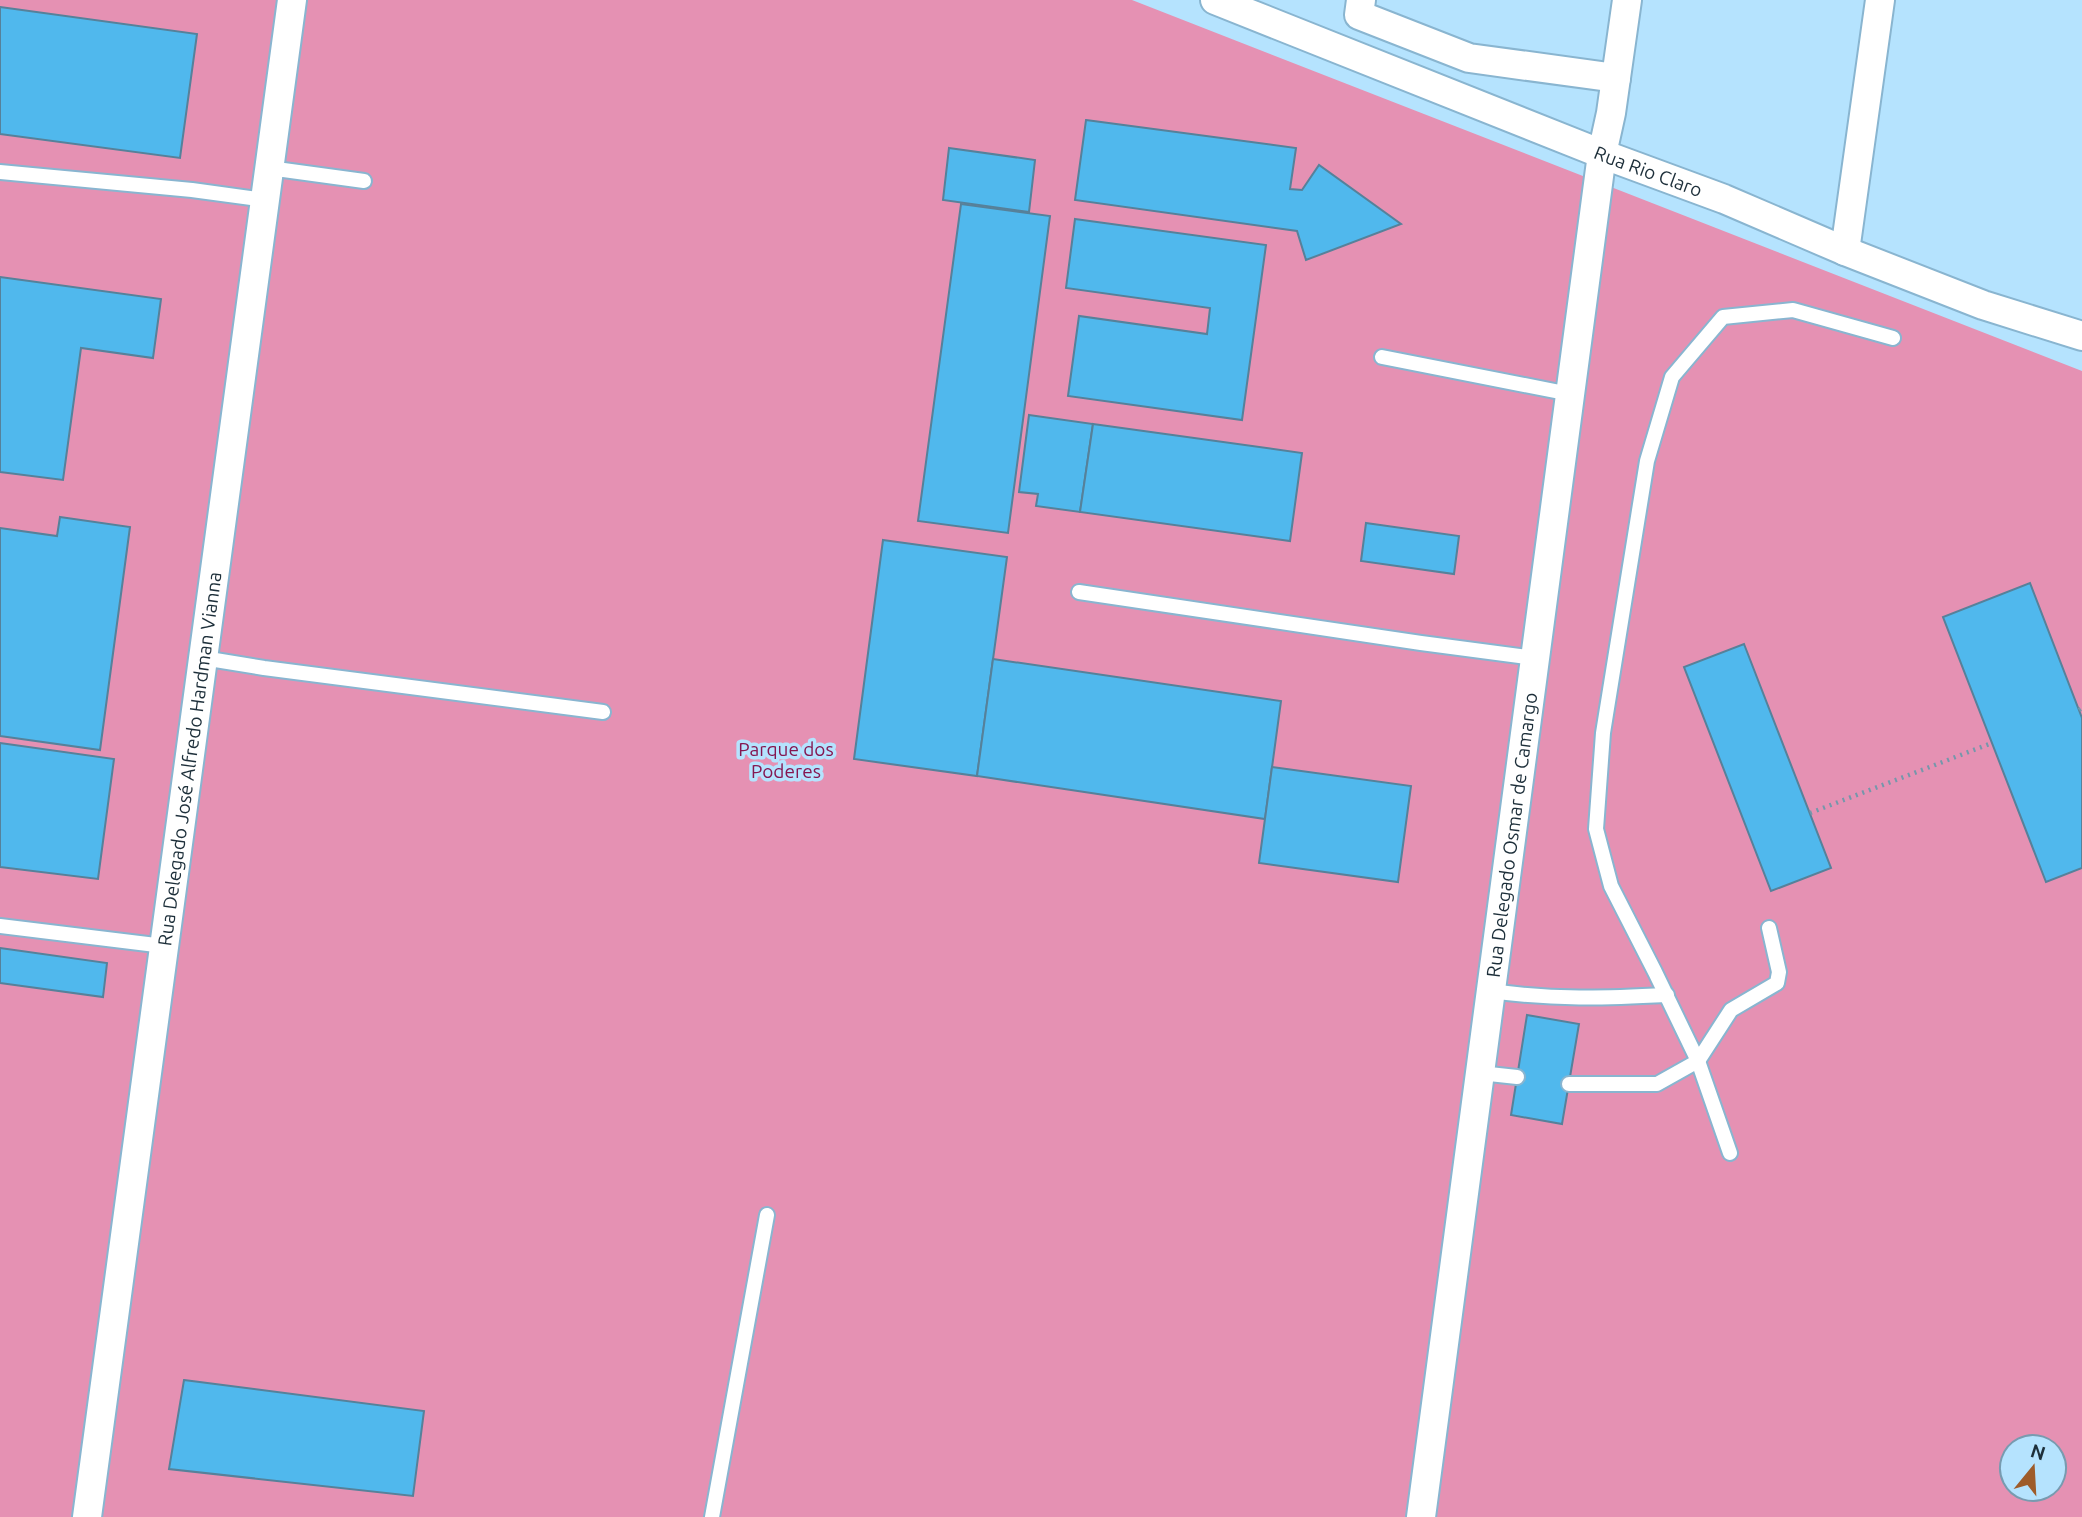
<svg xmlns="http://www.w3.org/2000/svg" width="2082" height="1517" font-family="Ubuntu,sans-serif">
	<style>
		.green { fill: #e591b3; fill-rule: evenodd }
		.building { fill: #50b8ed; stroke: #56819a; stroke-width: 2 }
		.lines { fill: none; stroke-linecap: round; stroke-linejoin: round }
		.lane-casing { stroke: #89b5d0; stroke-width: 18 }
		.street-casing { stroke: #89b5d0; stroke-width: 32 }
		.path { stroke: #7597ab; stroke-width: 4.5; stroke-dasharray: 2 5; stroke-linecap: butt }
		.lane { stroke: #fff; stroke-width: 14 }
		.street { stroke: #fff; stroke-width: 28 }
		.labels { text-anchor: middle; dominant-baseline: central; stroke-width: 7; stroke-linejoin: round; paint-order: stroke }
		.street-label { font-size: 19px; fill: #1d2f3a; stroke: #b5e3fe }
		.park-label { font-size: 19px; fill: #851751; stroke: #b5e3fe }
	</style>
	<rect width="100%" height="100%" fill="#b5e3fe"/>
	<path class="green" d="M0,0H1132L2082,371V1517H0ZM2012,1447H2054V1489H2012Z"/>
	<g class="building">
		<polygon points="0,7 197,34 180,158 0,134"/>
		<polygon points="1086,120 1296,148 1290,189 1302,190 1319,165 1401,224 1306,260 1297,231 1075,200"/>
		<polygon points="949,148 1035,160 1029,212 943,200"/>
		<polygon points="961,204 1050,216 1008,533 918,521"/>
		<polygon points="1075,219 1266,245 1242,420 1068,396 1079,316 1207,334 1210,308 1066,288"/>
		<polygon points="0,277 161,299 153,358 81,348 63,480 0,472"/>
		<polygon points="1029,415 1093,424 1080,512 1036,506 1038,494 1019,492"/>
		<polygon points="1093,424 1302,453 1290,541 1080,512"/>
		<polygon points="60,517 130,527 100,750 0,736 0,528 57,536"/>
		<polygon points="1366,523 1459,536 1454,574 1361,561"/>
		<polygon points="883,540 1007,557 977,776 854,759"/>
		<polygon points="2030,583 2082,718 2082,868 2046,882 1943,617"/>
		<polygon points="1744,644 1831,868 1771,891 1684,667"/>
		<polygon points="993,659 1281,701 1265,819 977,776"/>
		<polygon points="0,743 114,759 98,879 0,867"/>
		<polygon points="1272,767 1411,786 1398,882 1259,863"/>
		<polygon points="0,948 107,963 103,997 0,983"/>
		<polygon points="1527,1015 1579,1024 1562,1124 1511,1115"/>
		<polygon points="184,1380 424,1411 413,1496 169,1469"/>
	</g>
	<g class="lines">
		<defs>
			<g id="lane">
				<polyline points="269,168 364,181"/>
				<polyline points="0,172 192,190 265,200"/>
				<polyline points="1382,357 1570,394"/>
				<polyline points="1079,592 1421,643 1535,658"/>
				<polyline points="203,658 264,668 603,712"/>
				<polyline points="0,926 164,946"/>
				<path d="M1492,991C1552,1000 1606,998 1667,995"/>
				<polyline points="1480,1073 1517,1077"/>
				<polyline points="1569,1084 1657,1084 1698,1061 1731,1010 1777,983 1779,972 1769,928"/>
				<polyline points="1730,1153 1698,1061 1655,972 1611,886 1596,829 1603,733 1647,461 1672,377 1723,317 1793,310 1893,338"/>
				<polyline points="712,1517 767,1215"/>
			</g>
			<g id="street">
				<path id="s1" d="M1215,0L1602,154L1724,199L1845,251L1983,305L2082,336"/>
				<polyline points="1361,0 1359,15 1469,58 1616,78"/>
				<polyline points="1845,251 1880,0"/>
				<path id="s2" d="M87,1517L292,0"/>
				<path id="s3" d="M1421,1517L1602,154L1611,113L1627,0"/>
			</g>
		</defs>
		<use href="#lane" class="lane-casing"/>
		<use href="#street" class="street-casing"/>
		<g class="path">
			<polyline points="2079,710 2082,708"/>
			<polyline points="1810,813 1992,743"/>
		</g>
		<use href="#lane" class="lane"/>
		<use href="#street" class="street"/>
	</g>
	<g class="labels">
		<g class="street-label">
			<text stroke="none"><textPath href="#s1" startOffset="466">Rua Rio Claro</textPath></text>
			<text stroke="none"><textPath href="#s2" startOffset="765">Rua Delegado José Alfredo Hardman Vianna</textPath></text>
			<text stroke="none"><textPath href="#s3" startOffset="688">Rua Delegado Osmar de Camargo</textPath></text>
		</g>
		<g class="park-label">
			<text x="786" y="749">Parque dos<tspan x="786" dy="22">Poderes</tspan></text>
		</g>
	</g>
	<g transform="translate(2033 1468) rotate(18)"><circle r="33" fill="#b5e3fe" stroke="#789bb0" stroke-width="2"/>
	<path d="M0-5L12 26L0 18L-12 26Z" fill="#9e5c2a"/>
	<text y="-10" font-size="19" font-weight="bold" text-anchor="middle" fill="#1d2f3a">N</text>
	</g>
</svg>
